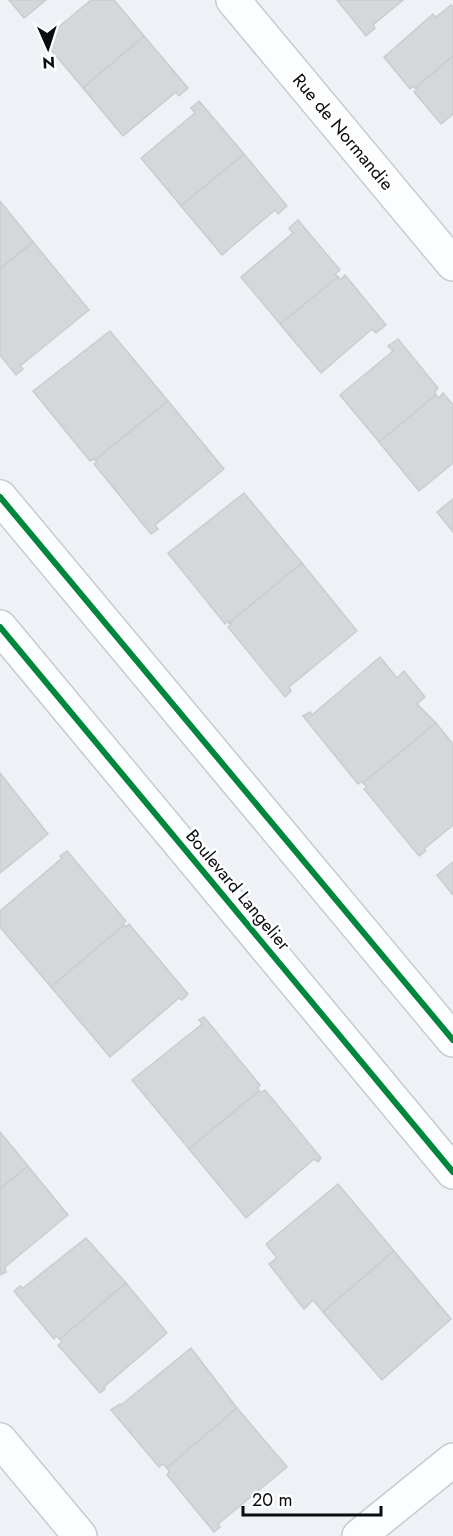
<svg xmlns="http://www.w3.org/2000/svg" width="453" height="1536" font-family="Jost,sans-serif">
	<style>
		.building { fill: #d5d8db; stroke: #c9cdd0; stroke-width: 1.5 }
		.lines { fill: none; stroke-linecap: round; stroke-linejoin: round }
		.street-casing { stroke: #c8cbce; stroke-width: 36 }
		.secondary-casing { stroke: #c8cbce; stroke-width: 36 }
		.street { stroke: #fcfdfe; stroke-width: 33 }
		.secondary { stroke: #fcfdfe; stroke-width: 33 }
		.cycleway-casing { stroke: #fff; stroke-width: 10 }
		.cycleway { stroke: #00873e; stroke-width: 6 }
		.labels { text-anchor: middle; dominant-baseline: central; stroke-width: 5; stroke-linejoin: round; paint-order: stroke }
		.street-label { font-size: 18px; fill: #0a0c0f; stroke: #fff }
	</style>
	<rect width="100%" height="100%" fill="#eef2f6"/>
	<g class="building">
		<polygon points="9,0 46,0 24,18"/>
		<polygon points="91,0 114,0 144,36 83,88 43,40"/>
		<polygon points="337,0 403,0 373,25 375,28 366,36"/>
		<polygon points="451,5 453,7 453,56 415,88 413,86 410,89 384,57 433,14 436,17"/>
		<polygon points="144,36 188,88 179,96 176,92 123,136 83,88"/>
		<polygon points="453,56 453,114 441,124 414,92 417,90 415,88"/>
		<polygon points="199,101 244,154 181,206 141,158 195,113 191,108"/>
		<polygon points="244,154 287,206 278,214 275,210 222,255 181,206"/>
		<polygon points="0,201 33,242 0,269"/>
		<polygon points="298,220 340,270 335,274 338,277 280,324 241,277 293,233 289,228"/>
		<polygon points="33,242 89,310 20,366 23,369 16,375 0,355 0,269"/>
		<polygon points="345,275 386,325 376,333 372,329 321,373 280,324 338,277 340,280"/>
		<polygon points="110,331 168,401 95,460 94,459 90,461 33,391"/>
		<polygon points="398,339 438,388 435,392 436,395 379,442 340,395 393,351 388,346"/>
		<polygon points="443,393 453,405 453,463 419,491 379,442 436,395 439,398"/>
		<polygon points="168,401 224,469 155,525 158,529 151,534 94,464 97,462 95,460"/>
		<polygon points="244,493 302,563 229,623 228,621 225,624 168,553"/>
		<polygon points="453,499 453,532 437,512"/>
		<polygon points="302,563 357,631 289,687 291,691 285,697 228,627 231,624 229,623"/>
		<polygon points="380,657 397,678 404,671 425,697 417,704 436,723 363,783 362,781 358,784 303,716 310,712 312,715"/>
		<polygon points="436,723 453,744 453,825 424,849 426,851 419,856 364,789 367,787 363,783"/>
		<polygon points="0,773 48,834 0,873"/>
		<polygon points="67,851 126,921 123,923 124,925 51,987 0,927 0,911 62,858 60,856"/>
		<polygon points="453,862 453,895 437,875"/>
		<polygon points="129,924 188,994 182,1000 179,998 110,1057 51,987 124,925 126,927"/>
		<polygon points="204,1017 260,1085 258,1088 259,1091 189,1149 132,1080 202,1024 199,1020"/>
		<polygon points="265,1090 321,1158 318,1162 314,1159 246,1218 189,1149 259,1091 262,1092"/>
		<polygon points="0,1132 28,1166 0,1189"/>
		<polygon points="28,1166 68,1215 5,1267 6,1272 0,1275 0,1189"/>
		<polygon points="338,1184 394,1251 323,1312 313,1300 304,1309 269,1264 277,1258 266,1244"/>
		<polygon points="86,1238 126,1283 60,1339 56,1336 54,1339 14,1291 20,1286 23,1288"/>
		<polygon points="394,1251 451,1319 382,1380 323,1312"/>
		<polygon points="126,1283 167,1333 104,1387 105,1389 100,1393 58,1345 62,1342 60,1339"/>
		<polygon points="191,1348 237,1408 167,1468 163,1464 159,1467 111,1410 120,1404 121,1405"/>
		<polygon points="237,1408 287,1467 218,1524 220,1527 214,1532 167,1475 169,1472 167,1468"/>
	</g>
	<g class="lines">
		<defs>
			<g id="street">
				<polyline points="233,0 453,264"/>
				<polyline points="0,1440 80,1536"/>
				<polyline points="359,1536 453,1460"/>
			</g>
			<g id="secondary">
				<polyline points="0,497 453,1040"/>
				<polyline points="0,627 453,1172"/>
			</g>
		</defs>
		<use href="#street" class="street-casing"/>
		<use href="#secondary" class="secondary-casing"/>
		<use href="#street" class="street"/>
		<use href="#secondary" class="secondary"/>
		<defs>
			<g id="cycleway">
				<polyline points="0,497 453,1040"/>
				<polyline points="0,627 453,1172"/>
			</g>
		</defs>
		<use href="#cycleway" class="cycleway-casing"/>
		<use href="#cycleway" class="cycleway"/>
	</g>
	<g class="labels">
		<g class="street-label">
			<text transform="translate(343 132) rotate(50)">Rue de Normandie</text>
			<text transform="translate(238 890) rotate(50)">Boulevard Langelier</text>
		</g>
	</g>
	<g transform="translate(48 48) rotate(177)" stroke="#ffffff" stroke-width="4.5" paint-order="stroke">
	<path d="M0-4.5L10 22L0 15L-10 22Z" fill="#0a0c0f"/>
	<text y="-9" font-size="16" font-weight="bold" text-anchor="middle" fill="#0a0c0f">N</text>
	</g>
	<path d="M243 1506v9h138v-9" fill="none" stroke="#0a0c0f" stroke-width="3"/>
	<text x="252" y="1506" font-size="18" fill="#0a0c0f" stroke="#ffffff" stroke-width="4.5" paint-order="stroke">20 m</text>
</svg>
